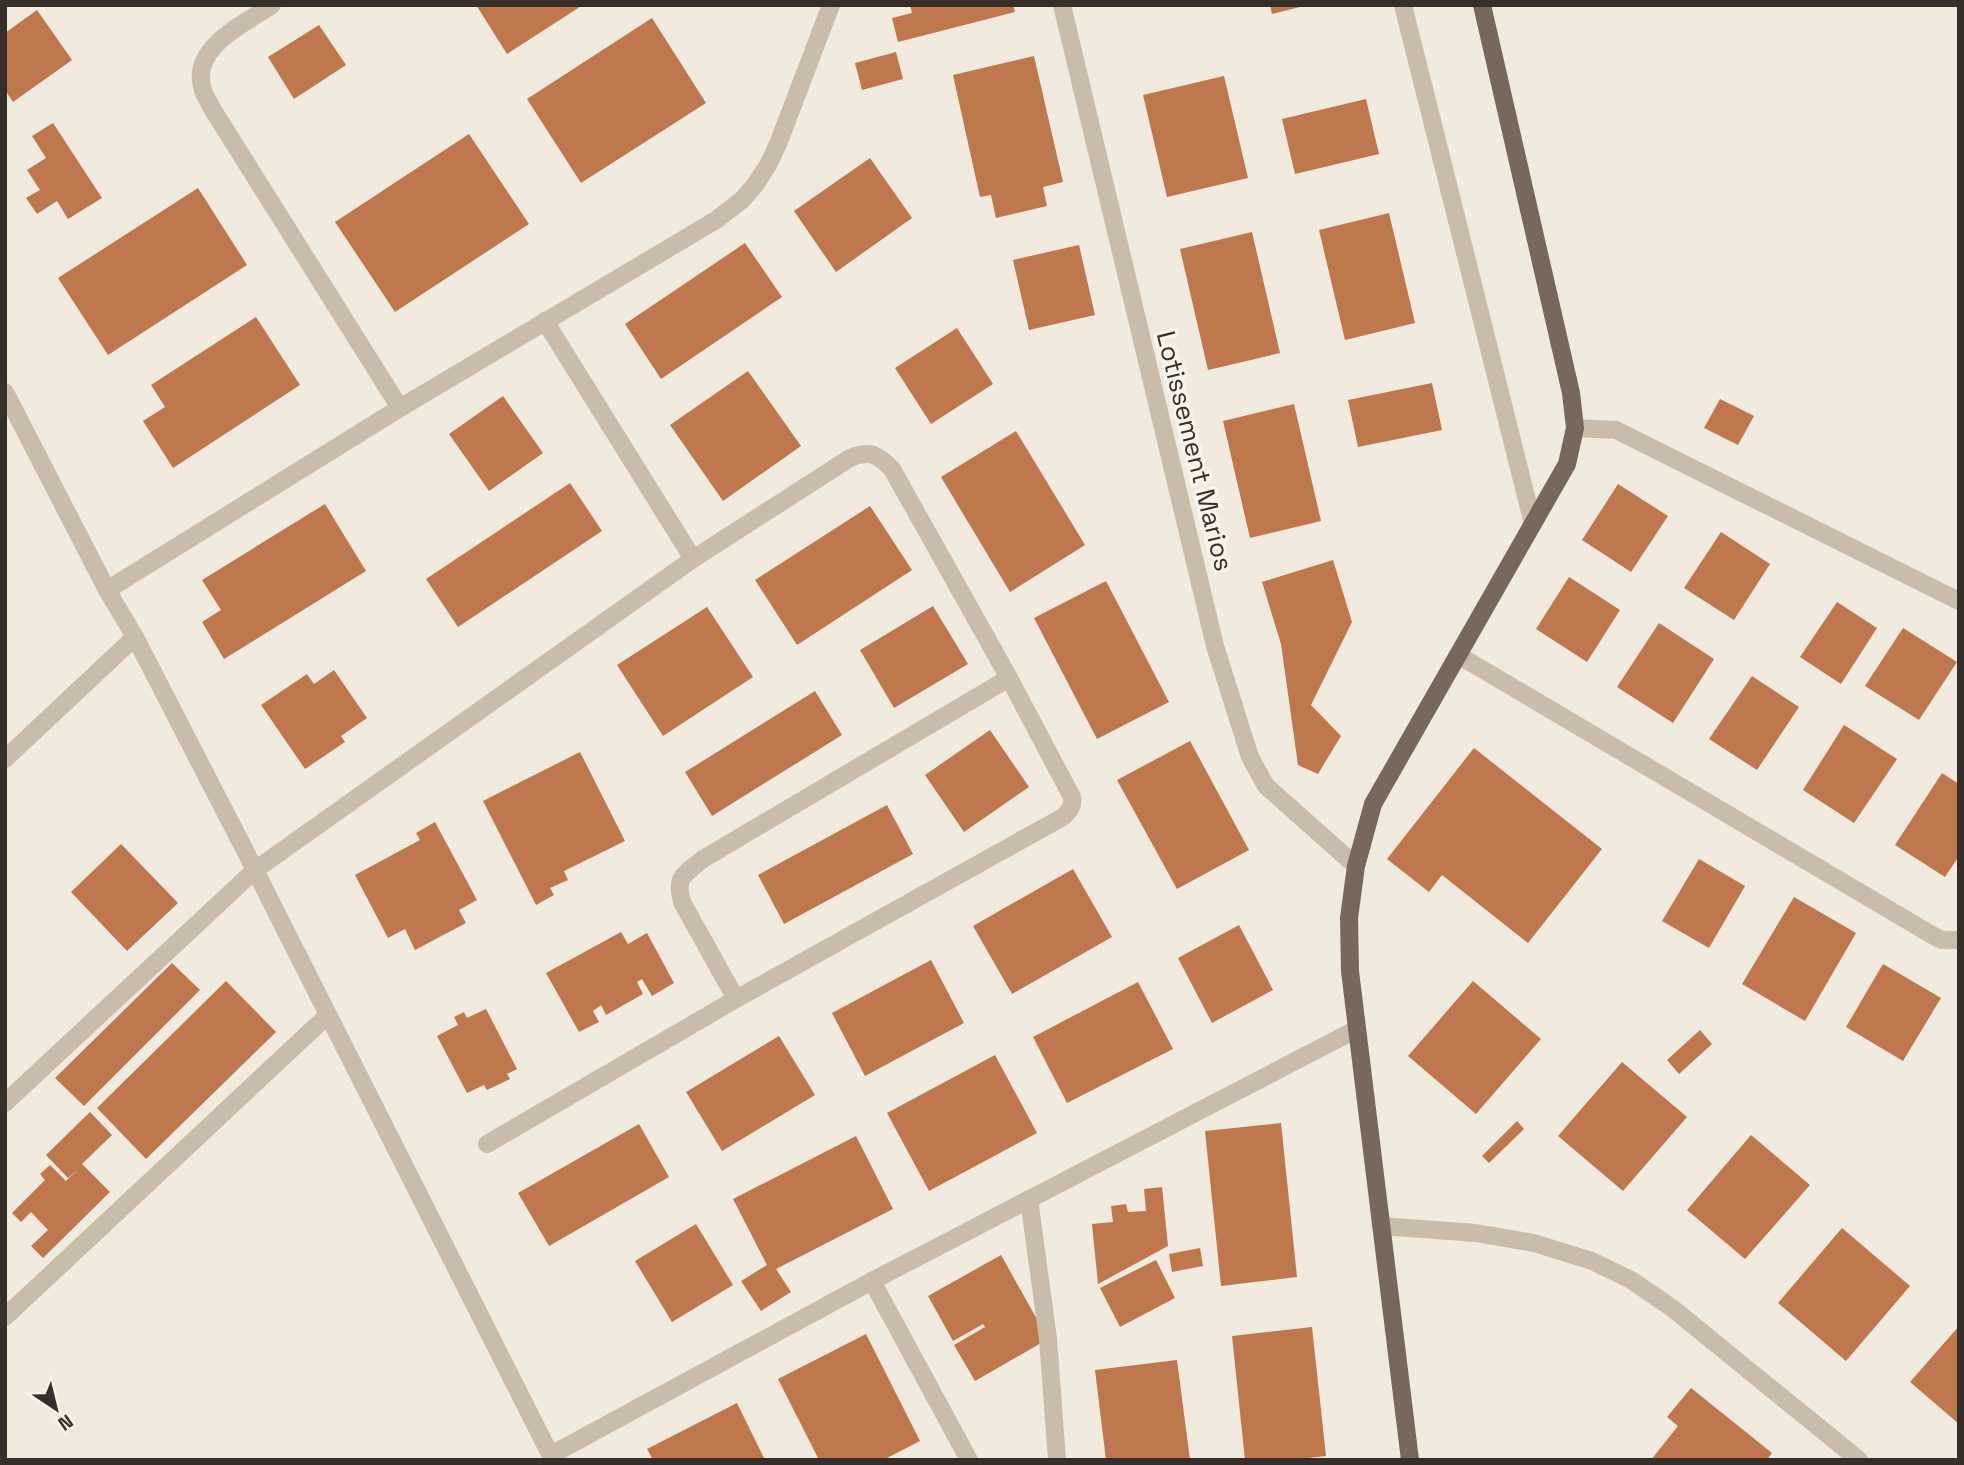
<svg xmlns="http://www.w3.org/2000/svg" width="1964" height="1465" font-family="'Space Grotesk',sans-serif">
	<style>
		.building { fill: #bf784e }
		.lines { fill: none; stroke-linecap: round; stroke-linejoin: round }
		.minor { stroke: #c9bcaa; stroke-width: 18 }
		.major { stroke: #77685b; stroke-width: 18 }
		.labels { text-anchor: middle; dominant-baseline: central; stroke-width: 7; stroke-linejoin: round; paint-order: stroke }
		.street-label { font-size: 26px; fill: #362f29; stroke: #f9f4ea }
	</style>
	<rect width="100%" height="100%" fill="#f1eade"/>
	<g class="building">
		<polygon points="476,5 583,5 507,54"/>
		<polygon points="910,5 1013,5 1015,12 898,42 892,18 912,13"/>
		<polygon points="1270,5 1304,5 1304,6 1272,14"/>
		<polygon points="37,10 72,60 13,102 5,90 5,33"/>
		<polygon points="652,18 706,103 581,183 527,99"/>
		<polygon points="319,25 346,65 294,99 268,57"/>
		<polygon points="896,52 903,79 862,90 855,63"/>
		<polygon points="1034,56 1063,182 1043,187 1047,206 996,218 991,195 980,197 953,75"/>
		<polygon points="1224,76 1248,178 1167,197 1143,95"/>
		<polygon points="1366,99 1379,154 1295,174 1282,119"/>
		<polygon points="53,123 102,198 68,219 57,201 37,214 26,198 40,190 27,170 46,158 32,136"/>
		<polygon points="469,134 529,224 395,312 335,222"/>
		<polygon points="870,158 912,218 836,272 794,211"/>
		<polygon points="198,188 247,265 108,355 58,278"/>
		<polygon points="1389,213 1415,323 1345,340 1319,230"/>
		<polygon points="1252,232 1280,353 1208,370 1180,249"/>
		<polygon points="745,243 782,297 661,379 625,324"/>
		<polygon points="1079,245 1095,315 1029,330 1013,260"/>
		<polygon points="256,317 300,385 173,468 143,421 165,407 151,385"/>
		<polygon points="957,328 993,384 931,424 895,368"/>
		<polygon points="748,371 801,446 723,501 670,425"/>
		<polygon points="1432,383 1442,430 1358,447 1348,400"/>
		<polygon points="503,396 543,453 489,491 449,434"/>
		<polygon points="1720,399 1754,416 1738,445 1704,428"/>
		<polygon points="1294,404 1321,521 1250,538 1223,421"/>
		<polygon points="1016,431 1085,545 1010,592 941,477"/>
		<polygon points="570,483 602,531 458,627 426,579"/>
		<polygon points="1618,484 1668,516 1631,572 1582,540"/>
		<polygon points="325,504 366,571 224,659 202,622 221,610 202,580"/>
		<polygon points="870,506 912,570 797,645 755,580"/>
		<polygon points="1721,532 1770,564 1734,620 1684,588"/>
		<polygon points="1333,560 1352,622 1311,705 1341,736 1318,774 1298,765 1281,644 1262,582"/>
		<polygon points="1569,577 1620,610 1587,662 1536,629"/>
		<polygon points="1106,581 1169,702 1097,739 1034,618"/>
		<polygon points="1837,602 1877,628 1841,684 1800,657"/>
		<polygon points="933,606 968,664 894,708 860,650"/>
		<polygon points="707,607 753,677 663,736 617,665"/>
		<polygon points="1659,623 1714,659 1673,723 1617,687"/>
		<polygon points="1903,628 1957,662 1919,720 1865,686"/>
		<polygon points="334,670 367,718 341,736 345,742 305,769 261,705 307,674 314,684"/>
		<polygon points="1752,676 1799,707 1757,770 1709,739"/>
		<polygon points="815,691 842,735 712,816 685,772"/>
		<polygon points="1844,725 1897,759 1854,823 1803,790"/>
		<polygon points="990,730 1029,787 964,832 925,775"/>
		<polygon points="1190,741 1249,850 1177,889 1117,780"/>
		<polygon points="1474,748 1602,849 1528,943 1442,875 1429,892 1387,859"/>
		<polygon points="580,752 625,841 564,871 568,880 550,888 554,895 536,905 483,801"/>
		<polygon points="1942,773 1959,784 1959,856 1945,877 1895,845"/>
		<polygon points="887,805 913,854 784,924 758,875"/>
		<polygon points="435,822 477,900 459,910 466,923 415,950 405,929 388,938 355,875 420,840 416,833"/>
		<polygon points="121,844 178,903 127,951 71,892"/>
		<polygon points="1699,859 1745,886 1709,948 1662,921"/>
		<polygon points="1073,869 1112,937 1012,994 973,926"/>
		<polygon points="1794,897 1856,933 1805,1021 1742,984"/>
		<polygon points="1239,925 1273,990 1212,1023 1178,958"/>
		<polygon points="621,932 628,944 647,933 674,983 652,996 642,979 637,982 643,994 606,1015 601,1005 593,1011 599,1022 579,1032 546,973"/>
		<polygon points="931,960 964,1023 865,1076 832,1013"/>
		<polygon points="172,963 200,990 84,1106 55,1078"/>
		<polygon points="1883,964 1941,998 1903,1061 1846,1027"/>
		<polygon points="226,981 276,1032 146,1159 97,1108"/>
		<polygon points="1473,981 1541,1039 1476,1114 1408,1056"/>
		<polygon points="1138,982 1173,1049 1067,1103 1033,1037"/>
		<polygon points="486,1009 517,1069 507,1074 510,1079 487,1090 484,1085 467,1093 437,1036 458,1025 454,1017 464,1012 467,1018"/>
		<polygon points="1700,1030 1712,1044 1679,1074 1667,1060"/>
		<polygon points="779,1036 815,1095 722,1151 686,1092"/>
		<polygon points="995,1055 1037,1133 929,1191 887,1113"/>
		<polygon points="1622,1062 1687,1117 1623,1191 1558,1136"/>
		<polygon points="90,1112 112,1135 82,1164 110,1192 43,1258 31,1246 48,1230 31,1212 21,1222 12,1213 45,1180 40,1174 50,1165 66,1181 77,1170 68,1178 46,1155"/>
		<polygon points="1517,1121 1524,1129 1489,1163 1482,1156"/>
		<polygon points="1281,1123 1297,1277 1221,1286 1205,1131"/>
		<polygon points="639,1124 669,1177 549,1246 518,1193"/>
		<polygon points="1751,1135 1810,1185 1745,1259 1687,1210"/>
		<polygon points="856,1136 893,1209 776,1269 791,1292 761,1311 741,1281 767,1265 733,1199"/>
		<polygon points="1162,1187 1168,1246 1098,1284 1092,1224 1113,1222 1111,1206 1126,1204 1128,1212 1146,1211 1144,1189"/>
		<polygon points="696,1224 733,1285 672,1322 635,1261"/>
		<polygon points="1842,1228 1910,1286 1846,1361 1778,1303"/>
		<polygon points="1200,1248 1203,1266 1172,1272 1169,1254"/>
		<polygon points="1001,1255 1048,1339 975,1381 954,1345 985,1327 983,1324 953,1341 928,1296"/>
		<polygon points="1156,1260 1175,1298 1120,1327 1100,1288"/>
		<polygon points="1959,1326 1959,1424 1910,1382"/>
		<polygon points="1312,1327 1326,1456 1290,1460 1245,1460 1232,1336"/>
		<polygon points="866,1334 920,1441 883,1460 819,1460 778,1379"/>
		<polygon points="1177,1360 1190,1460 1106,1460 1095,1370"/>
		<polygon points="1691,1388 1772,1453 1767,1460 1651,1460 1678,1426 1667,1417"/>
		<polygon points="737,1403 765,1460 653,1460 647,1449"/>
	</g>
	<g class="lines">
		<g class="minor">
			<path d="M272,5C244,24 189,48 203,90C205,97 210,104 213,110L400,408"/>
			<polyline points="1062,5 1215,646 1250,757 1266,786 1356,866"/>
			<polyline points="1403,5 1533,524"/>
			<polyline points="545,321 693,559"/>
			<polyline points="5,392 107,590 135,637 255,870 553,1460"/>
			<polyline points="1575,428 1616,430 1959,601"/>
			<polyline points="107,590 400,408 716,220 742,200 755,185 768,165 778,144 831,5"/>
			<polyline points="1458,655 1932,935 1942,940 1959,940"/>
			<polyline points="5,759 135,637"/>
			<path d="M736,999L683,904C674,878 683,875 703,859L1009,678"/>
			<path d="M5,1103L255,870L693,559L850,458C870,450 877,454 892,469L1009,678L1072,797C1074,806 1069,811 1063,817L736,999L487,1144"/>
			<polyline points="1029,1199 1048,1339 1057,1460"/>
			<polyline points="1381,1226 1476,1233 1534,1243 1592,1261 1631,1280 1672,1308 1859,1460"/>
			<polyline points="872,1281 969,1460"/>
			<polyline points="5,1317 328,1015"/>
			<polyline points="551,1455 872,1281 1357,1029"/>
		</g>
		<polyline class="major" points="1410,1460 1350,971 1349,918 1356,866 1373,804 1567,464 1575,428 1571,393 1482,5"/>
	</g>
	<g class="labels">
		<g class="street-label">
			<text transform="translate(1195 451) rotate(76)">Lotissement Marios</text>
		</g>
	</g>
	<rect width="1964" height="1465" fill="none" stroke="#362f29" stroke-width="14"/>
	<g transform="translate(56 1409) rotate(145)" stroke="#f9f4ea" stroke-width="5" paint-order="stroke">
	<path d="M0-5L12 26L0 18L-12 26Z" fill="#362f29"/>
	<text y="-10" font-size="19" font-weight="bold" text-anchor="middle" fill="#362f29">N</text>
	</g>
</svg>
